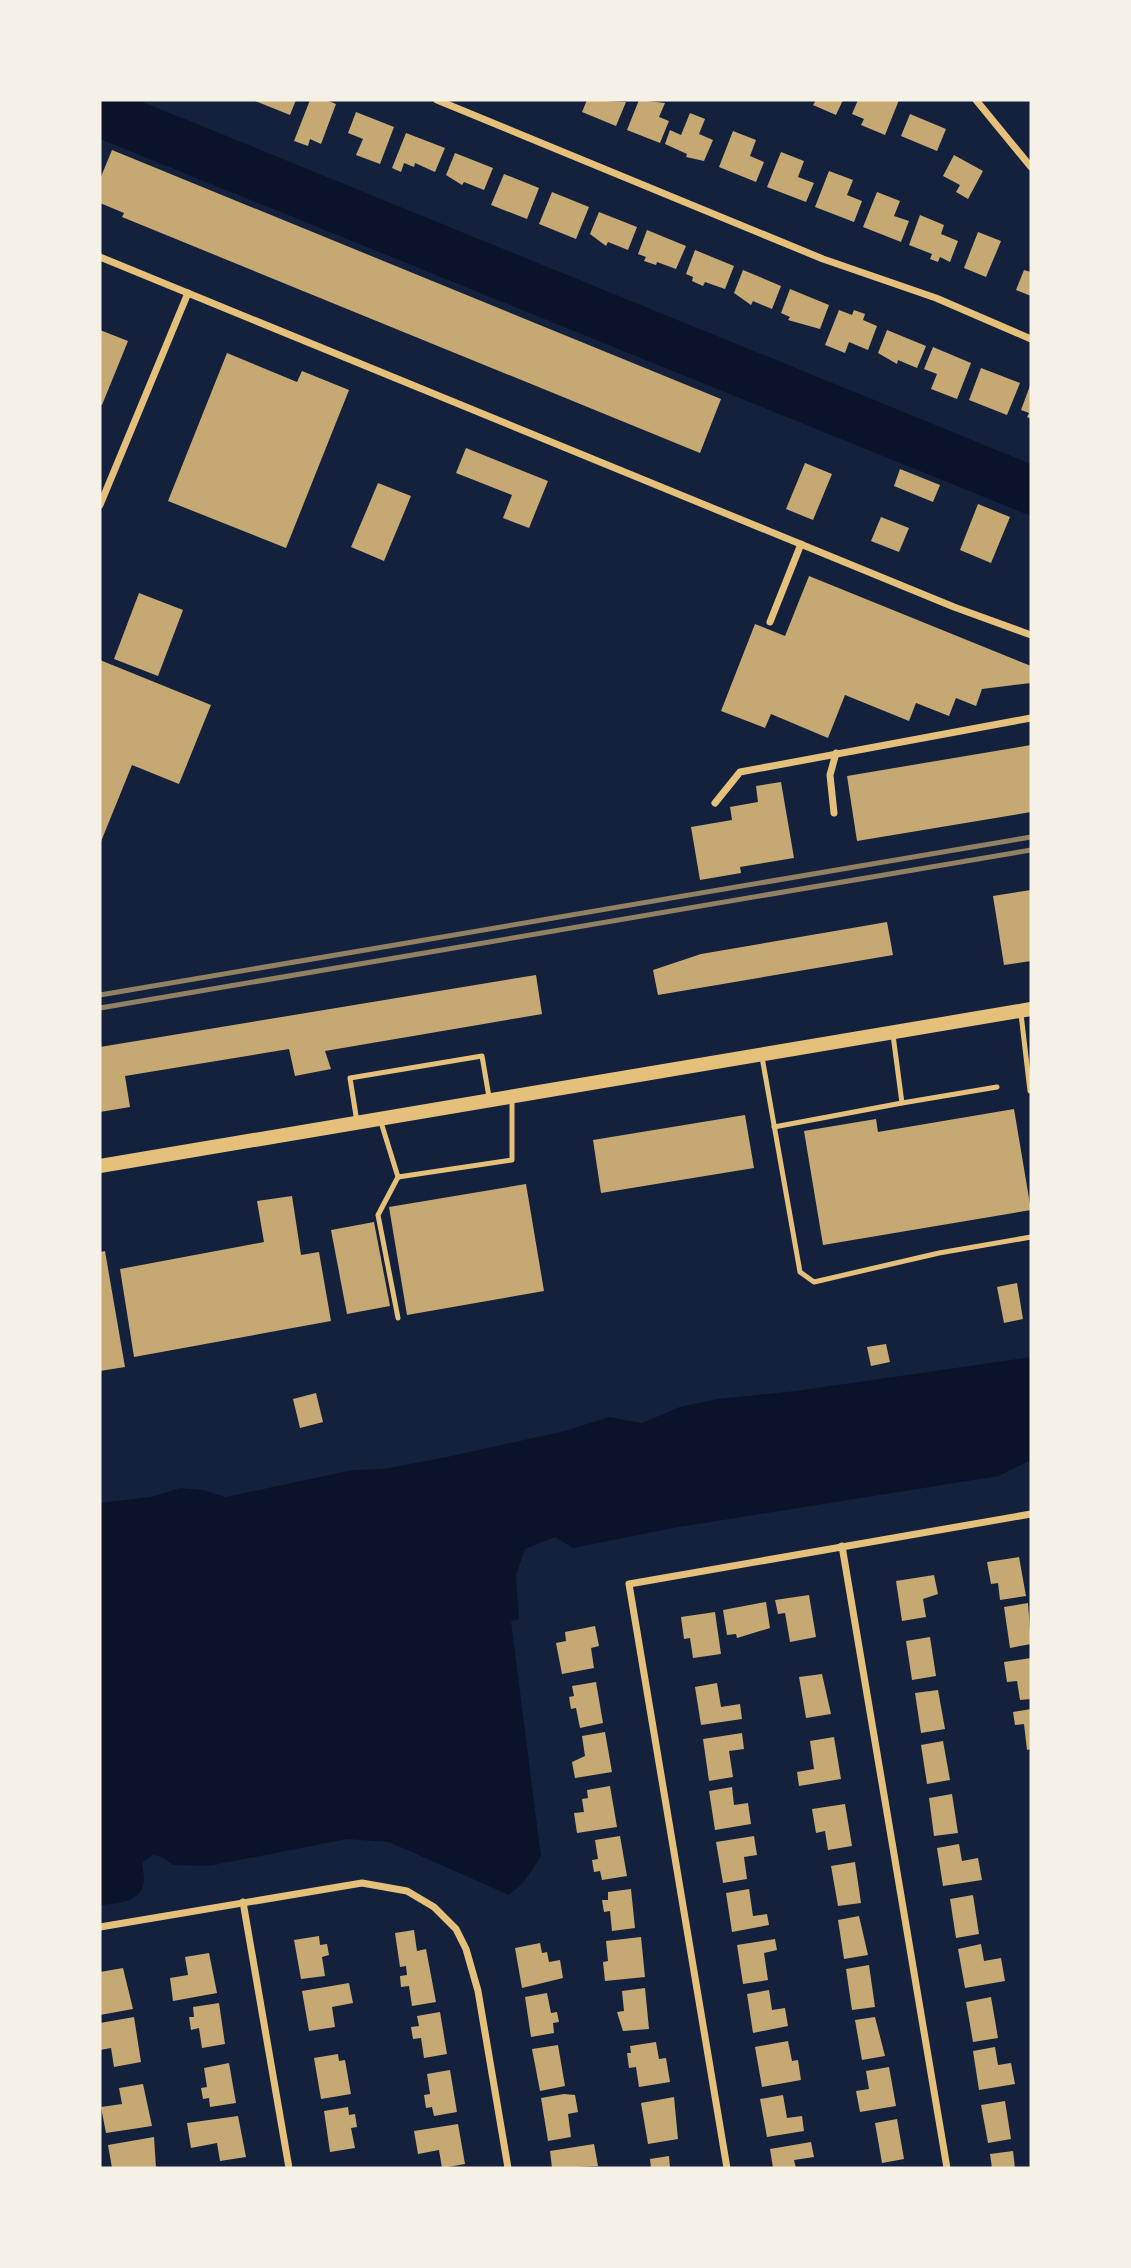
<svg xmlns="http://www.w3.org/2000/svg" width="1131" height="2268" font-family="Cabin,sans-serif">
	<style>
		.water { fill: #0b132b }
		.building { fill: #c6a872 }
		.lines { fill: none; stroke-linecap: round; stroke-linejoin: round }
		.service { stroke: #e5c07b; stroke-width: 5 }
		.minor { stroke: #e5c07b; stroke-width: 7 }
		.secondary { stroke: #e5c07b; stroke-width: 14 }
		.rail { stroke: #918062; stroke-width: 5 }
	</style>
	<rect width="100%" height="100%" fill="#14213d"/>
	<g class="water">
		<polygon points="100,100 138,100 1031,464 1031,516 100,139"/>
		<path d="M1031,1357V1460L999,1476L673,1528L573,1548L555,1537L525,1549L516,1575L519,1619L511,1621L541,1856L524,1882L509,1895L389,1842L347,1839L209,1866L173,1865L162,1857L152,1855L143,1862C141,1869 144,1872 144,1878C144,1903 118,1903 100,1905V1503L151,1497L180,1488L203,1490L226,1497L353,1470L383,1469L447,1457L565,1431L609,1417L642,1423L680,1407L717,1399L796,1391Z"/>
	</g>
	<g class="building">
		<polygon points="253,100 296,100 290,115"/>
		<polygon points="310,100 326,100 336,104 321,144 310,139 308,146 294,141"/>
		<polygon points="587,100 626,102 616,126 582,112"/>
		<polygon points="639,100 665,103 659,117 669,121 660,143 627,130"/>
		<polygon points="816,100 843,100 836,115 813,105"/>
		<polygon points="858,100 899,100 885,135 861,125 864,119 852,114"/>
		<polygon points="356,112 394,127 380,164 356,155 363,139 348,133"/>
		<polygon points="690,113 705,119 699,134 713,140 704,161 686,157 687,154 665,144 670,130 681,135"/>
		<polygon points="910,114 946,129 937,151 901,136"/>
		<polygon points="733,131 756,140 750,156 764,162 756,182 719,167"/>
		<polygon points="406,133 445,148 435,172 415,163 414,167 404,163 401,172 392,168"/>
		<polygon points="112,150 721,399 700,453 122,217 124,213 100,203 100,179"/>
		<polygon points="781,152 804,161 798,177 814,183 806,202 767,187"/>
		<polygon points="455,153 493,168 484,190 464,182 462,185 446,175"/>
		<polygon points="954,155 983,171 968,199 956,192 960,185 943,176"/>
		<polygon points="829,171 853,180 847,195 862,201 854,222 815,207"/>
		<polygon points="504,174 539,188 527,219 491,205"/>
		<polygon points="552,192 589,207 576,239 539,224"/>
		<polygon points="877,192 900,201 894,216 909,221 901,242 863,227"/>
		<polygon points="599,212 637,227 628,250 608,242 606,246 590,234"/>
		<polygon points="920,215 944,225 941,234 958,241 950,262 940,257 938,262 930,259 932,254 909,245"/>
		<polygon points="647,230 686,246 676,269 657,262 656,265 644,261 646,257 638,254"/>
		<polygon points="978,232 1001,241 986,277 964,268"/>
		<polygon points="695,250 734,266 725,289 705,282 703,286 692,281 693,277 686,274"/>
		<polygon points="743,270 781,286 772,309 753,301 751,305 734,293"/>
		<polygon points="1024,270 1031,272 1031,296 1016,290"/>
		<polygon points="790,289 829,305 820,329 788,320 790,317 781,313"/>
		<polygon points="839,310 852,315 854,310 865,314 863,320 877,326 868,350 849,342 845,353 825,345"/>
		<polygon points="100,330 128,341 102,405 100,404"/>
		<polygon points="887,330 926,346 917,368 898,360 897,364 878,353"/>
		<polygon points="933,347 971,363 957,399 931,389 937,374 924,369"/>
		<polygon points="227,353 297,382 302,371 349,390 286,548 168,501"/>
		<polygon points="981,368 1020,383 1007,415 969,400"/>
		<polygon points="1031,383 1031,419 1027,417 1029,413 1021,410"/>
		<polygon points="466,448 548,481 529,528 503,518 512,495 456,473"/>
		<polygon points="805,463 832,474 813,520 786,509"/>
		<polygon points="900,469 940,485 933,502 894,486"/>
		<polygon points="378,483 411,496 384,561 351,547"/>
		<polygon points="978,504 1010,517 991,563 960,550"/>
		<polygon points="881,517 909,528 899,552 871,541"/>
		<polygon points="809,576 1031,666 1031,683 982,689 976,706 956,698 949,716 916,703 909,721 845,695 828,738 771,714 765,728 721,711 755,624 785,636"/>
		<polygon points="139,593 183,610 158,676 114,659"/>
		<polygon points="100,660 211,705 179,784 132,765 100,844"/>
		<polygon points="1031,745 1031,812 857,841 847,776"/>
		<polygon points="781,782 794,858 740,867 741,873 700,880 691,827 732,820 730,807 758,802 756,786"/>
		<polygon points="1031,890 1031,961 1004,965 993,896"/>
		<polygon points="887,922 893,955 658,995 653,970 701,954"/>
		<polygon points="536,975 542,1014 325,1051 331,1069 295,1076 289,1049 125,1076 130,1107 100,1112 100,1047"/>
		<polygon points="1014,1109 1031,1210 823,1245 804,1131 876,1119 878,1132"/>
		<polygon points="745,1115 754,1168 601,1193 593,1140"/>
		<polygon points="526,1184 544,1291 407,1315 389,1207"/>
		<polygon points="292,1196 301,1255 319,1252 331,1321 134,1357 120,1269 264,1242 257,1201"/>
		<polygon points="374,1222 390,1306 347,1314 331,1230"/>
		<polygon points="105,1251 125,1367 100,1371 100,1252"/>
		<polygon points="1017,1283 1023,1319 1004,1323 997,1287"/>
		<polygon points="886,1344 890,1362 871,1366 867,1347"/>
		<polygon points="316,1393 323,1422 300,1428 293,1399"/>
		<polygon points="1019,1557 1026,1596 1000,1600 998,1583 991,1584 987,1562"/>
		<polygon points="934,1575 938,1594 923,1599 926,1617 902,1621 896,1581"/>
		<polygon points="809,1595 816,1637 790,1642 785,1613 778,1614 775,1600"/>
		<polygon points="766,1602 770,1628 737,1638 736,1634 727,1635 723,1610"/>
		<polygon points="1028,1603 1031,1644 1010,1648 1004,1607"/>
		<polygon points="715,1612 721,1654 693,1658 690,1638 684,1639 681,1617"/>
		<polygon points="595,1626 599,1646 591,1648 594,1668 562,1674 556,1643 566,1641 565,1632"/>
		<polygon points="930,1637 936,1676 912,1680 906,1641"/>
		<polygon points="1031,1658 1031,1699 1020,1700 1017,1681 1007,1682 1004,1662"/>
		<polygon points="822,1674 831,1714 806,1718 799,1677"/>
		<polygon points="596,1682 603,1723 580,1728 576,1708 571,1709 569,1697 574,1696 572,1686"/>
		<polygon points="717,1683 721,1707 740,1704 742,1719 701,1725 695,1687"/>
		<polygon points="938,1690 945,1729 921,1733 915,1693"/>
		<polygon points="1031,1709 1031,1749 1027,1750 1024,1724 1015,1725 1013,1712"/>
		<polygon points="605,1732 612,1772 575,1778 572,1762 585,1756 582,1736"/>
		<polygon points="742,1733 744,1749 729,1751 733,1777 709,1781 703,1739"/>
		<polygon points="834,1737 841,1779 799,1786 797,1772 814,1769 810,1741"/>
		<polygon points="943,1741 950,1780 927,1784 921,1745"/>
		<polygon points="610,1786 617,1827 577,1833 574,1813 584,1812 582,1799 588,1798 587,1790"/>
		<polygon points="732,1787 734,1805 748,1803 751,1824 715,1830 709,1791"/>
		<polygon points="952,1794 958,1833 934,1836 929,1798"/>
		<polygon points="845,1804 852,1846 828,1850 825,1831 816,1833 812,1809"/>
		<polygon points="620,1836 627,1876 602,1880 600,1871 594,1872 592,1860 598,1859 595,1840"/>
		<polygon points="754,1836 757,1855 744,1857 747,1879 723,1883 716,1842"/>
		<polygon points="959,1844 962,1861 978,1858 982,1880 943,1886 937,1848"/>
		<polygon points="855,1862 861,1903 838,1906 831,1866"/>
		<polygon points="631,1889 635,1928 612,1931 610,1911 604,1912 602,1900 608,1900 608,1892"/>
		<polygon points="749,1889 753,1916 767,1914 769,1925 732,1932 726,1893"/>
		<polygon points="973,1895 979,1934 956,1938 950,1899"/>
		<polygon points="859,1916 868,1955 844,1959 838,1920"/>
		<polygon points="414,1930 417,1951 426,1949 436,2002 412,2006 409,1986 401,1987 400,1976 407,1975 406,1966 400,1967 395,1933"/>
		<polygon points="319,1936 320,1945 327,1944 329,1955 322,1957 325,1976 301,1979 294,1940"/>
		<polygon points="641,1937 645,1977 605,1981 603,1962 608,1961 606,1941"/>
		<polygon points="775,1939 777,1950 764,1953 768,1980 743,1984 737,1945"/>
		<polygon points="540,1943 542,1953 547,1952 549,1962 560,1960 563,1978 522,1988 515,1948"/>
		<polygon points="981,1944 984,1961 1001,1958 1005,1981 965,1988 958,1949"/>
		<polygon points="209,1953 217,1993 173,2001 170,1978 188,1975 185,1957"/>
		<polygon points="869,1965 875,2007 852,2010 846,1969"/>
		<polygon points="123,1968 133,2009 100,2015 100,1972"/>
		<polygon points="349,1983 353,2003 332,2007 335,2027 309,2031 302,1991"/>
		<polygon points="645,1988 649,2029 623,2031 617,2012 624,2011 622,1991"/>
		<polygon points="769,1990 772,2010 785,2008 788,2026 753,2033 747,1994"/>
		<polygon points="547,1993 551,2013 557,2012 559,2022 553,2023 554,2033 531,2037 525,1997"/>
		<polygon points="991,1997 998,2038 973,2042 966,2002"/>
		<polygon points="219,2003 225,2044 202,2048 199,2028 191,2030 189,2017 194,2017 193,2007"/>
		<polygon points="440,2012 447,2054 424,2058 421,2038 413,2039 411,2027 419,2026 417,2016"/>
		<polygon points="134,2017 141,2062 114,2067 111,2048 100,2050 100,2023"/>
		<polygon points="875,2017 885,2056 862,2060 855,2020"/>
		<polygon points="788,2041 792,2061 798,2060 801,2080 762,2087 755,2047"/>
		<polygon points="656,2042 659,2059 666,2058 670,2082 639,2087 636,2067 629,2068 627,2053 631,2053 630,2046"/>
		<polygon points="558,2045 565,2086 540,2091 532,2049"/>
		<polygon points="995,2047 998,2065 1011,2063 1015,2084 979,2090 973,2051"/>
		<polygon points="338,2054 339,2061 345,2060 351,2094 321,2099 314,2058"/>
		<polygon points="229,2063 236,2103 210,2107 209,2098 203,2099 201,2088 207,2087 204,2068"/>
		<polygon points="889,2067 896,2106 860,2112 856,2091 869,2089 866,2071"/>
		<polygon points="450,2070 457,2112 434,2116 432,2107 426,2108 424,2095 430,2094 427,2074"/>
		<polygon points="143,2084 152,2126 106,2133 101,2107 122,2104 119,2088"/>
		<polygon points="564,2094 575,2095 578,2112 568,2114 571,2137 548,2141 541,2098"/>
		<polygon points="783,2095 787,2118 802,2116 804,2131 767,2137 760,2099"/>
		<polygon points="674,2097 678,2139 648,2144 641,2103"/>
		<polygon points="1005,2101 1011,2139 988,2143 981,2105"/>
		<polygon points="348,2107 349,2115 355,2114 357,2127 351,2128 355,2148 330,2152 324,2111"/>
		<polygon points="238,2116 246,2157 220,2161 217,2143 191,2148 187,2123"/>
		<polygon points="897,2119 904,2159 882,2163 875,2123"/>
		<polygon points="458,2124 465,2164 442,2168 439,2150 418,2154 414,2131"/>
		<polygon points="154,2137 156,2168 112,2168 108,2145"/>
		<polygon points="811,2142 814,2157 794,2160 796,2168 773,2168 770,2149"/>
		<polygon points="594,2144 598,2166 552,2168 550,2151"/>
		<polygon points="1013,2151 1015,2168 992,2168 990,2154"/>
		<polygon points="669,2156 670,2168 651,2168 650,2159"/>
	</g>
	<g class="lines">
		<g class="service">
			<polyline points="1021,1014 1030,1091"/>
			<polyline points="893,1035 902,1103 997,1087"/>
			<polyline points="762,1057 800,1272 814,1282 939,1253 1031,1237"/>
			<polyline points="380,1119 398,1177 512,1160 512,1097"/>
			<polyline points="357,1122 350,1078 482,1056 489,1097"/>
			<polyline points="774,1127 902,1103"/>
			<polyline points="398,1177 378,1215 398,1318"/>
		</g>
		<g class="minor">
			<polyline points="437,100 823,259 936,298 1031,339"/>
			<polyline points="976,100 1031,167"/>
			<polyline points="100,257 954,607 1031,635"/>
			<polyline points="100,505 188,293"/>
			<polyline points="770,622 801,544"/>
			<polyline points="715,803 740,772 1031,718"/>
			<polyline points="834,813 830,775 836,753"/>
			<polyline points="842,1546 947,2168"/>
			<polyline points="243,1902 289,2168"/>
			<polyline points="100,1927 362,1883 407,1891 434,1907 456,1929 466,1949 478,1991 508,2168"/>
			<polyline points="727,2168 629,1584 1031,1514"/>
		</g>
		<polyline class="secondary" points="100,1166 1031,1009"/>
		<g class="rail">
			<polyline points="100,995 1031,837"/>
			<polyline points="100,1008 1031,850"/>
		</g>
	</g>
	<rect width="1131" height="2268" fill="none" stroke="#f6f1e7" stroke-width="203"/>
</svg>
